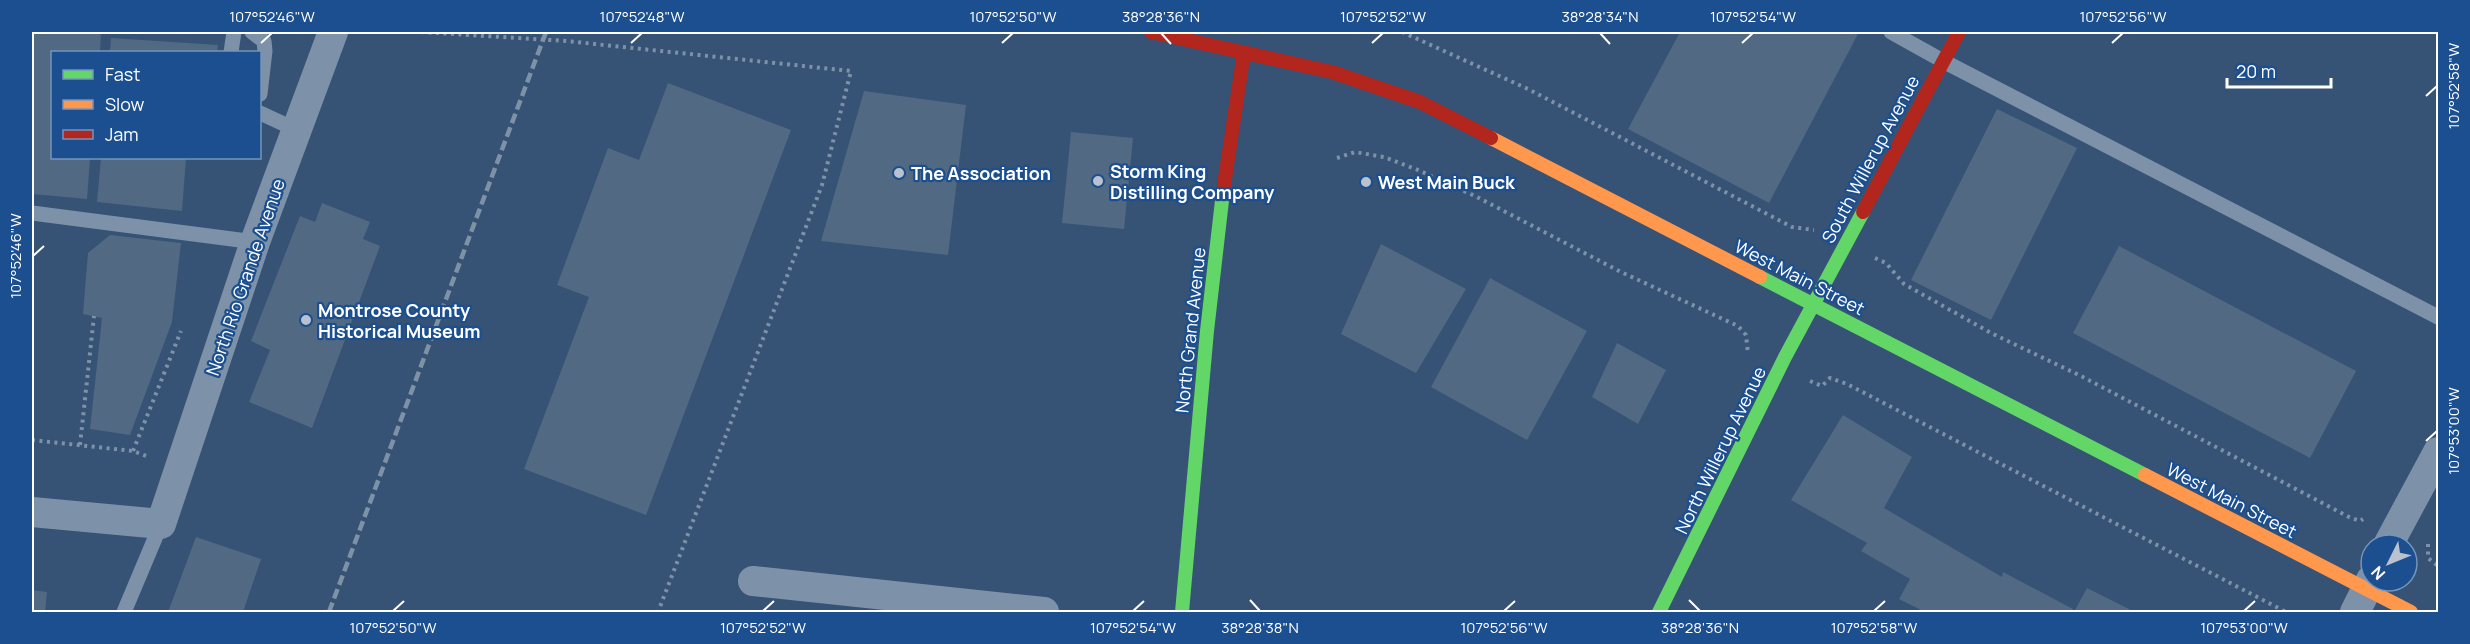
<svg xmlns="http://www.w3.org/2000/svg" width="2470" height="644" font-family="Manrope,sans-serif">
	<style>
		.building { fill: #526984 }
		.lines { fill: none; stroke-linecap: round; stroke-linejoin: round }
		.path { stroke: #7d92a8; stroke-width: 4; stroke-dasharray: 3 4.5; stroke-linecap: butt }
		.lane { stroke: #7d92a8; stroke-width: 15 }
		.street { stroke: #7d92a8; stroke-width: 30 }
		.fast { stroke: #63d668; stroke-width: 14 }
		.slow { stroke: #ff974d; stroke-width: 14 }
		.jam { stroke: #b3261e; stroke-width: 14 }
		.rail { stroke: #7e92a7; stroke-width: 4.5; stroke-dasharray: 10 4.5; stroke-linecap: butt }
		.ticks { fill: none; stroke: #fff; stroke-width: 2 }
		.poi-dot { fill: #b9c2ce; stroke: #1b4f8f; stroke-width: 2 }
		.labels { text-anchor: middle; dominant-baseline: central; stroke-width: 4.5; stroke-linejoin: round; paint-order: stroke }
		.street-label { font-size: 18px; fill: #fff; stroke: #1b4f8f }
		.poi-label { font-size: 18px; font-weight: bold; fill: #fff; stroke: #1b4f8f; text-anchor: start }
		.neatline { fill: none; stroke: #fff; stroke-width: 2 }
		.ticks-label { font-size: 15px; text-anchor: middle; fill: #fff }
	</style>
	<rect width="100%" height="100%" fill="#365274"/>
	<g class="building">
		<polygon points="32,32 101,32 100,52 52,52 52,158 90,158 87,199 32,194"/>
		<polygon points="1680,32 1859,32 1769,203 1628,129"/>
		<polygon points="111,38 218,45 217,52 110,52"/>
		<polygon points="668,83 791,130 646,515 524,469 589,297 557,285 608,148 639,160"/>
		<polygon points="864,91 966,105 948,255 821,241"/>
		<polygon points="1997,109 2077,148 1991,320 1911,280"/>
		<polygon points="1071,132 1133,138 1124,229 1062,223"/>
		<polygon points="101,158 186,158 182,211 97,202"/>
		<polygon points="322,203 370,222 363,239 380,246 312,428 249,402 270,350 251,341 300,216 315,222"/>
		<polygon points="110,235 181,243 172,322 130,435 90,429 102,318 83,314 88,253"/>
		<polygon points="1381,244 1466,289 1416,373 1341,334"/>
		<polygon points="2119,246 2356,371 2310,458 2073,333"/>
		<polygon points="1490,278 1587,331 1527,440 1431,387"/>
		<polygon points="1617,343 1666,370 1638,424 1592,397"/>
		<polygon points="1843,415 1912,457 1884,508 2002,577 2003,572 2073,609 2072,612 1925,612 1899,599 1910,579 1861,551 1867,543 1791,500"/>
		<polygon points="196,537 261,559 243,612 168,612"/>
		<polygon points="2087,588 2135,612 2074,612"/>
		<polygon points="32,590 47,592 45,612 32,612"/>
	</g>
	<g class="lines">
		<g class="path">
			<polyline points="421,32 566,41 851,71 822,185 658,612"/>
			<polyline points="1402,32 1528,89 1792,227 1814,230"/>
			<polyline points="1337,158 1355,152 1384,157 1418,170 1475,196 1621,272 1738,326 1746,335 1748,354"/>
			<polyline points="1875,258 1886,263 1904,284 1991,333 2081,376 2349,517 2360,521 2363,519"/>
			<polyline points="1810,381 1822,386 1830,378 1847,384 2286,612"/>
			<polyline points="32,440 133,451 149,457"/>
			<polyline points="80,445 94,316"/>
			<polyline points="133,451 181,331"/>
			<polyline points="2428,544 2428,558 2438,566"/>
		</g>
		<g class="lane">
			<polyline points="252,32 264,41 265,51 260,94"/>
			<polyline points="1891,32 1943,61 2438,317"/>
			<polyline points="231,52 234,32"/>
			<polyline points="260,113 297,130"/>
			<polyline points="32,213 255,242"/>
			<polyline points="124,612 161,524"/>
		</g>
		<g class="street">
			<polyline points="32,512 161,524 255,242 333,32"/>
			<polyline points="2388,545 2438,452"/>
			<polyline points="753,581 1044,612"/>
			<polyline points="2355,612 2371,580"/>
		</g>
		<g class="fast">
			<polyline points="1760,277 2145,475"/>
			<polyline points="1182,612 1207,331 1223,192"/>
			<polyline points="1659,612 1785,357 1863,212"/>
		</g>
		<g class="slow">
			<polyline points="1491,138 1760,277"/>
			<polyline points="2145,475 2411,612"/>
		</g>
		<g class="jam">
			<polyline points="1151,32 1332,72 1420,102 1491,138"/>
			<polyline points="1223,192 1244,52"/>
			<polyline points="1863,212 1959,32"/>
		</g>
		<polyline class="rail" points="329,612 546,32"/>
	</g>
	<path class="ticks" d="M1161,33L1171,44M1600,33L1610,44M261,43L272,33M631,43L642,33M1002,43L1013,33M1372,43L1383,33M1742,43L1753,33M2112,43L2123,33M2426,96L2437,86M33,256L44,246M2426,441L2437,431M1250,600L1260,611M1689,600L1700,611M393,611L404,601M763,611L774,601M1133,611L1144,601M1504,611L1515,601M1874,611L1885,601M2244,611L2255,601"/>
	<g class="poi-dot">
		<circle cx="899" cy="173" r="6"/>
		<circle cx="1098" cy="181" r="6"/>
		<circle cx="1366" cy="182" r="6"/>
		<circle cx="306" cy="320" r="6"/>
	</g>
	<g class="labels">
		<g class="street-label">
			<text transform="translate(1870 159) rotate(-62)">South Willerup Avenue</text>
			<text transform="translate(245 277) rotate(-71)">North Rio Grande Avenue</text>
			<text transform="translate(1800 277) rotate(27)">West Main Street</text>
			<text transform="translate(1190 330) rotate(-84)">North Grand Avenue</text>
			<text transform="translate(1720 450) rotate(-64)">North Willerup Avenue</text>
			<text transform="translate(2232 500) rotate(27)">West Main Street</text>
		</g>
		<g class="poi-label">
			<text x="1110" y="171">Storm King<tspan x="1110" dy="21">Distilling Company</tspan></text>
			<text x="911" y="173">The Association</text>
			<text x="1378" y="182">West Main Buck</text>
			<text x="318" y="310">Montrose County<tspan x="318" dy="21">Historical Museum</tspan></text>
		</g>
	</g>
	<rect width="2470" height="644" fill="none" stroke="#1b4f8f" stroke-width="66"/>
	<rect x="51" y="51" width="210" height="108" fill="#1b4f8f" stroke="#7695bc" stroke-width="1.5"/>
	<rect x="63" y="70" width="30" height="9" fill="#63d668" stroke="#7695bc" stroke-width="1.5"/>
	<text x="105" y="81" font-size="18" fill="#ffffff">Fast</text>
	<rect x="63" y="100" width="30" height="9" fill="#ff974d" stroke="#7695bc" stroke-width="1.5"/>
	<text x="105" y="111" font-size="18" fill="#ffffff">Slow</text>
	<rect x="63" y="130" width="30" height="9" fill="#b3261e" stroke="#7695bc" stroke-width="1.5"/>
	<text x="105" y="141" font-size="18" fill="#ffffff">Jam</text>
	<g transform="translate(2389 563) rotate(227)"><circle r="28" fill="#1b4f8f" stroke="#7695bc" stroke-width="1.5"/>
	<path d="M0-4.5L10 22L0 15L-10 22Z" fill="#b9c2ce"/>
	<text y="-9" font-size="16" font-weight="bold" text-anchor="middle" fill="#ffffff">N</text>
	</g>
	<path d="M2227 78v9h104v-9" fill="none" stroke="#ffffff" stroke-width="3"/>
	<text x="2236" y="78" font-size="18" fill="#ffffff" stroke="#1b4f8f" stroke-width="4.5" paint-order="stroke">20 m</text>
	<rect x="33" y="33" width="2404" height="578" class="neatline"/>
	<g class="ticks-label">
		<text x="272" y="22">107°52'46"W</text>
		<text x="642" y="22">107°52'48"W</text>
		<text x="1013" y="22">107°52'50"W</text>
		<text x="1161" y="22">38°28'36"N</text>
		<text x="1383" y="22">107°52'52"W</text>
		<text x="1600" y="22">38°28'34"N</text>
		<text x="1753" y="22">107°52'54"W</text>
		<text x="2123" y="22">107°52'56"W</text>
		<text transform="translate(2454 86) rotate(-90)" y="5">107°52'58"W</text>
		<text transform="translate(16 256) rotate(-90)" y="5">107°52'46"W</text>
		<text transform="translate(2454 431) rotate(-90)" y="5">107°53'00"W</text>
		<text x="393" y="633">107°52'50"W</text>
		<text x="763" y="633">107°52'52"W</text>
		<text x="1133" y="633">107°52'54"W</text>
		<text x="1260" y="633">38°28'38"N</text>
		<text x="1504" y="633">107°52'56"W</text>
		<text x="1700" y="633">38°28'36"N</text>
		<text x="1874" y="633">107°52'58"W</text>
		<text x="2244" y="633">107°53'00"W</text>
	</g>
</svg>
